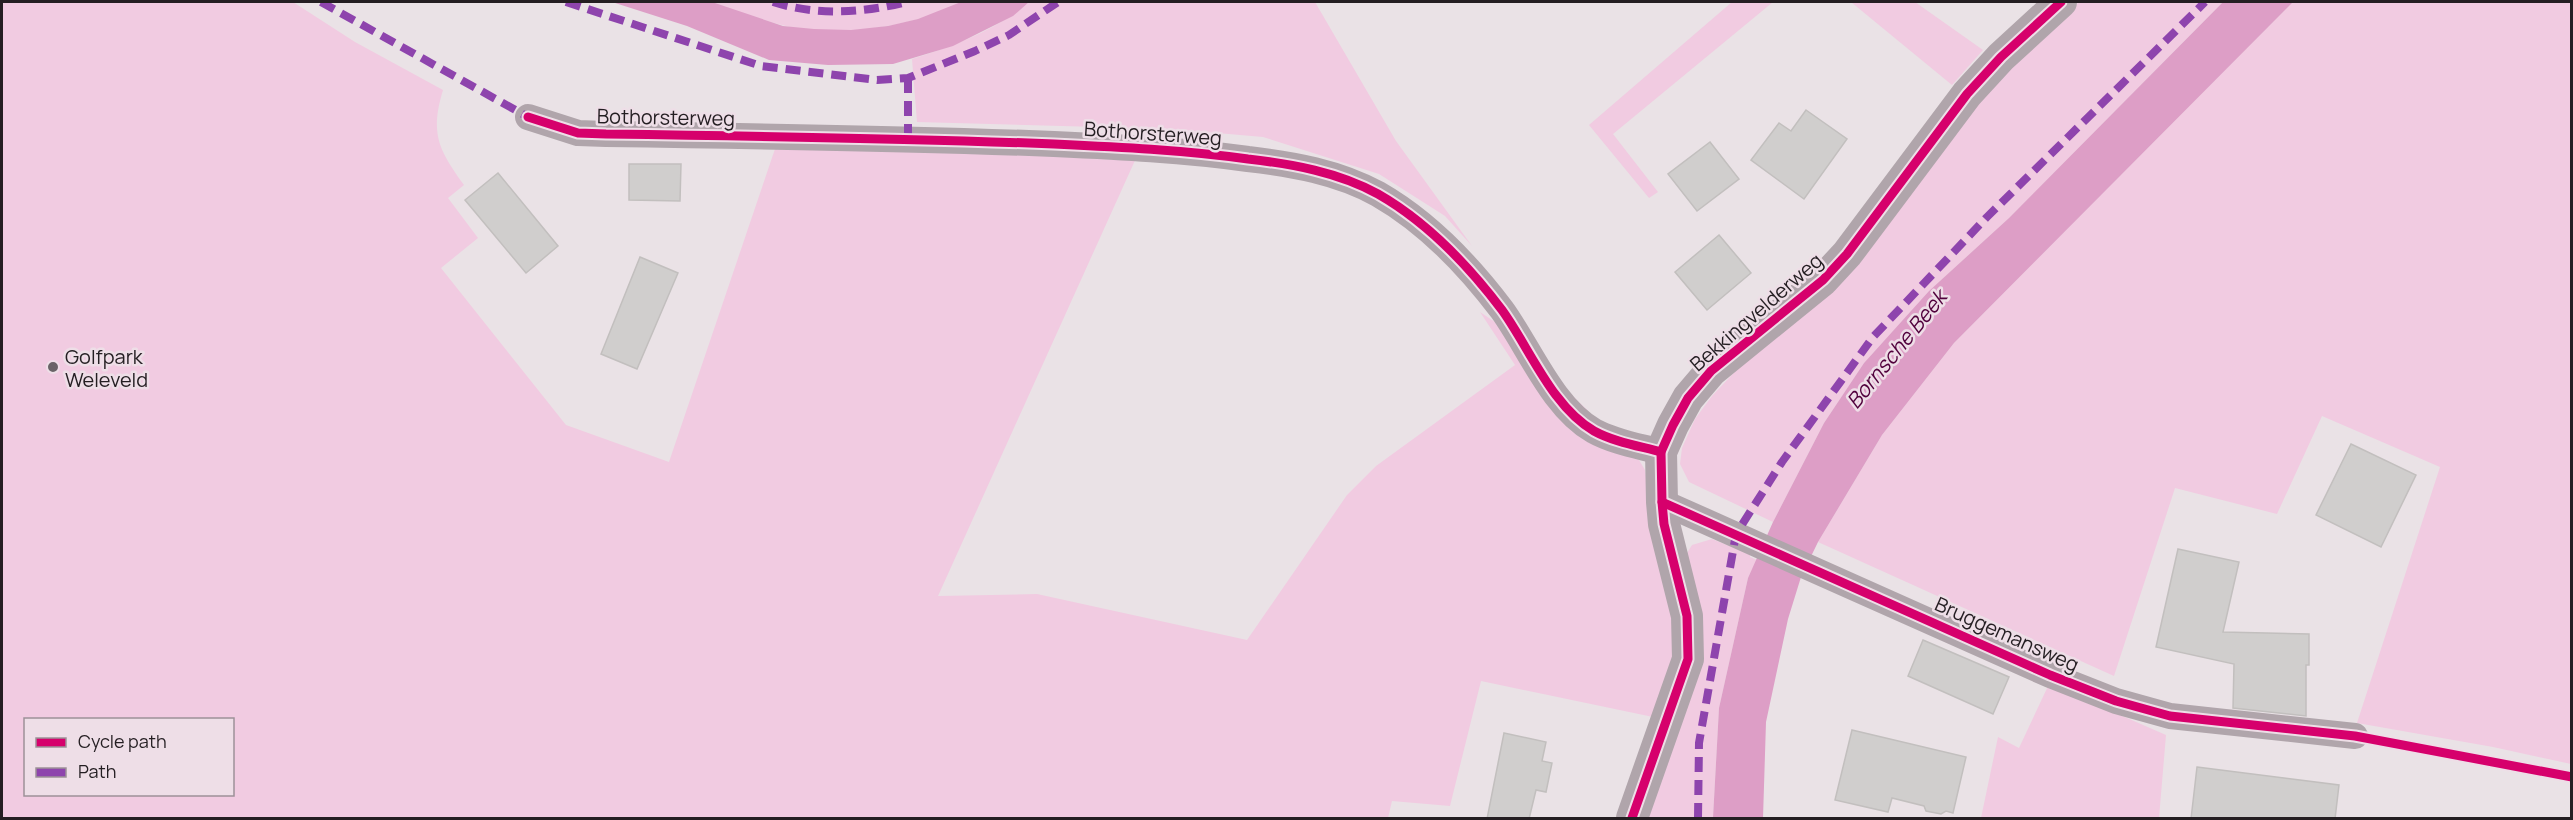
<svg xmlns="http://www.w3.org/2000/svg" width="2573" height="820" font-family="Manrope,sans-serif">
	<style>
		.green { fill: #f1cbe1; fill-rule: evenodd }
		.water { fill: #dd9ec6 }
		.building { fill: #d0cecd; stroke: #c2bfbe; stroke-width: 1.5 }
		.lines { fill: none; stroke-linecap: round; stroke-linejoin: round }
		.minor { stroke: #b0a5ab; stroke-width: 26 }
		.tertiary { stroke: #b0a5ab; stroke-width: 32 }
		.quiet { stroke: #8e44ad; stroke-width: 8; stroke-dasharray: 15 8; stroke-linecap: butt }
		.cycleway-casing { stroke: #eedee7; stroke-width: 13 }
		.cycleway { stroke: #d6006c; stroke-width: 9 }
		.poi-dot { fill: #696367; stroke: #eedee7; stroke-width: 2 }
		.labels { text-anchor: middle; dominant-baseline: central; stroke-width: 5; stroke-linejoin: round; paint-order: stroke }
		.street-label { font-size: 20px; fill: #241e22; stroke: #eedee7 }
		.poi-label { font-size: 20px; fill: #241e22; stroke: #eedee7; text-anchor: start }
		.water-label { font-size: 21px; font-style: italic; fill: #51003c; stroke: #eedee7 }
	</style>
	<rect width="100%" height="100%" fill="#eae2e6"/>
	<g class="green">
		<path d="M2,2H293L355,42L443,90C430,133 438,149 464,185L448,198L478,238L441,268L566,425L669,462L776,146L1137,156L938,596L1037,594L1247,640L1347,495L1376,466L1515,365L1480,312L1498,324L1639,460L1645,470L1677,642L1653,717L1481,681L1450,806L1392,801L1388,818H2ZM26,720H232V794H26Z"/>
		<path d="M712,2H961C916,27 833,39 782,25C759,19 734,11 712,2Z"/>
		<path d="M1029,2H1315L1396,141L1472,246L1445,216L1379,174L1263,137L1171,129L917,122L912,59C954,46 996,30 1029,2Z"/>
		<polygon points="1732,2 1773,2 1613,134 1658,192 1649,198 1589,125"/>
		<polygon points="1851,2 1915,2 1983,50 1952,85"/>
		<polygon points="2079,2 2223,2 2009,218 1929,291 1864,363 1824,423 1773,522 1689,482 1680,464 1682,448 1695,419 1712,396 1744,362 1866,255 1941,149 1994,85"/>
		<polygon points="2293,2 2571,2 2571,764 2493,747 2357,723 2440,467 2322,416 2277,514 2175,488 2114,676 1818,542 1882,435 1954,343"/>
		<polygon points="1712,539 1750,554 1750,557 1757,560 1748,578 1719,708 1713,818 1646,818 1695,670 1687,553 1692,545"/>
		<polygon points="2049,684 2166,735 2159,818 1981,818 1998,737 2019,748"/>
	</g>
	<g class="water">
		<polygon points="612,2 712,2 783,26 814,29 851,30 888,26 918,19 961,2 1029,2 1013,16 953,46 893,64 828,65 769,60 687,26"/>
		<polygon points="2223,2 2293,2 1954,343 1882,435 1818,542 1801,577 1788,619 1766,722 1763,818 1713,818 1719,708 1748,578 1773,522 1824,423 1864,363 1929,291 2009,218"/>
	</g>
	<g class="building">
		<polygon points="1806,110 1847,139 1804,199 1751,160 1779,123 1791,131"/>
		<polygon points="1710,142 1739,179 1697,211 1668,174"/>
		<polygon points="629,164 681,164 680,201 629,200"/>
		<polygon points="498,173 558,246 526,273 465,200"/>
		<polygon points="1719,235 1751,273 1707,310 1675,272"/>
		<polygon points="640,257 678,273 637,369 601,354"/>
		<polygon points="2351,444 2416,475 2381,547 2316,515"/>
		<polygon points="2178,549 2239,562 2223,632 2309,634 2309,665 2306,665 2306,716 2233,708 2234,664 2156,647"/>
		<polygon points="1923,640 2009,677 1993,714 1908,676"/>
		<polygon points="1852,730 1966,757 1953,813 1946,811 1941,814 1926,811 1924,806 1892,798 1888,812 1835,800"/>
		<polygon points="1504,733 1546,742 1542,761 1552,763 1546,792 1536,790 1529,819 1487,819"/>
		<polygon points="2197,767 2339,785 2335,819 2191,819"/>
	</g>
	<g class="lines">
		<g class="minor">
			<path d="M528,117L578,133L606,134C756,136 905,138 1054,144C1119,147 1183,150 1248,159C1292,164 1338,172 1378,194C1427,222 1468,265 1502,310C1529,347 1552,407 1594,431C1614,442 1639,446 1661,452"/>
			<polyline points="1662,502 2050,675 2116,701 2170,716 2355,736"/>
		</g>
		<polyline class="tertiary" points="1632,818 1688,659 1687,616 1664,524 1662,502 1661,452 1673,425 1688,398 1711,371 1823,280 1847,254 1967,94 2001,57 2061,2"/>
		<g class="quiet">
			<polyline points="321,2 528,117"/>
			<polyline points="566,2 761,66 877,80 908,78 975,51 1009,35 1058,2"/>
			<path d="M773,2C817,16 863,13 907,2"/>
			<polyline points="908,139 908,78"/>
			<polyline points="1698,818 1699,743 1736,534 1782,462 1873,337 1987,217 2205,2"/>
		</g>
		<defs>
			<g id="cycleway">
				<path d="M528,117L578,133L606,134C756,136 905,138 1054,144C1119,147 1183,150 1248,159C1292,164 1338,172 1378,194C1427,222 1468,265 1502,310C1529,347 1552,407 1594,431C1614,442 1639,446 1661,452"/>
				<polyline points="1662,502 2050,675 2116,701 2170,716 2355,736 2572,777"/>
				<polyline points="1632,818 1688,659 1687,616 1664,524 1662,502 1661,452 1673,425 1688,398 1711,371 1823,280 1847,254 1967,94 2001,57 2061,2"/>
			</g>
		</defs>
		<use href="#cycleway" class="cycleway-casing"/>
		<use href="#cycleway" class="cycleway"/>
	</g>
	<circle class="poi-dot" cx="53" cy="367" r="6"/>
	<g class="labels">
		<g class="street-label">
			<text transform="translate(666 117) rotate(1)">Bothorsterweg</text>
			<text transform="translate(1153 133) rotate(4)">Bothorsterweg</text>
			<text transform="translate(1756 312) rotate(-41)">Bekkingvelderweg</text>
			<text transform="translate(2007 634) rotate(24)">Bruggemansweg</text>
		</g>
		<g class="poi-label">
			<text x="65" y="356">Golfpark<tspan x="65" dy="23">Weleveld</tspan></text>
		</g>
		<g class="water-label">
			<text transform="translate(1896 349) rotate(-51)">Bornsche Beek</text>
		</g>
	</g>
	<rect width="2573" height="820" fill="none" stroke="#241e22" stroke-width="6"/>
	<rect x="24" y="718" width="210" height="78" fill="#eedee7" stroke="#9d9198" stroke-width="1.5"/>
	<rect x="36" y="738" width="30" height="9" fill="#d6006c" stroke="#9d9198" stroke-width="1.5"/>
	<text x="78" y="748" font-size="18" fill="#241e22">Cycle path</text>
	<rect x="36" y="768" width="30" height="9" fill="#8e44ad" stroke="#9d9198" stroke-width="1.5"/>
	<text x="78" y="778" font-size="18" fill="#241e22">Path</text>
</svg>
